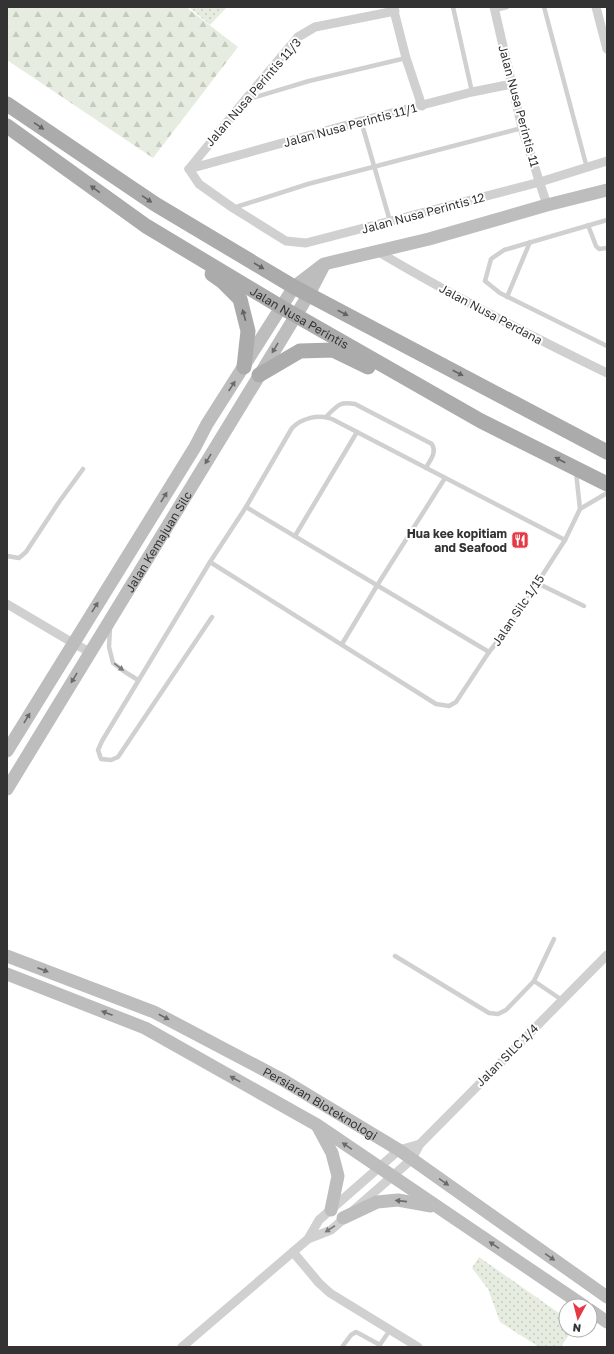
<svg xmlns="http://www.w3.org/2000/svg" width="614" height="1354" font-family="'Golos Text',sans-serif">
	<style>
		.grass { fill: url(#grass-dots) }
		.forest { fill: url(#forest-firs) }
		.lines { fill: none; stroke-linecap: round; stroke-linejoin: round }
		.lane { stroke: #d0d0d0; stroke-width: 4.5 }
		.street { stroke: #d0d0d0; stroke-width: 9 }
		.secondary { stroke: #bdbdbd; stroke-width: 13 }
		.primary { stroke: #ababab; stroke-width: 15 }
		.oneway { fill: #636363 }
		.oneway2 { fill: #6a6a6a }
		.oneway3 { fill: #7a7a7a }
		.labels { text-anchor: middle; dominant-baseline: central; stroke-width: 4; stroke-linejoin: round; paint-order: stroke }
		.street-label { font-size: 12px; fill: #333; stroke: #fff }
		.poi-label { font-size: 12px; font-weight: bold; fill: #333; stroke: #fff; text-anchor: end }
	</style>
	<defs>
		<pattern id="grass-dots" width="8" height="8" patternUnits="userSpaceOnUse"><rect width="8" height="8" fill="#e6ecdf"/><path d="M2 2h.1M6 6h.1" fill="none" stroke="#c6cbc0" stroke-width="1.8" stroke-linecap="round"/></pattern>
		<pattern id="forest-firs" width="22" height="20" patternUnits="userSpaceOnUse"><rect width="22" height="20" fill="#e6ecdf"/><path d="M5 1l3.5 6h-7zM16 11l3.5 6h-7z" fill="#c6cbc0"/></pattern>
	</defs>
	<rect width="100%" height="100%" fill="#fff"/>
	<g class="grass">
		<polygon points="189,7 227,7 210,25"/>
		<polygon points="479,1257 566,1318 566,1330 572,1330 561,1347 539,1347 500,1322 488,1289 472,1268"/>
	</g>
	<polygon class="forest" points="7,7 186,7 238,47 153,158 7,60"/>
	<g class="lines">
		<g class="lane">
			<polyline points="453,7 472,92"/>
			<polyline points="544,7 587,168"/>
			<polyline points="495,10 507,7"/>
			<polyline points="249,99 309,81 406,58"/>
			<polyline points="361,121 390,221"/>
			<polyline points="233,208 308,184 522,128"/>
			<polyline points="607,220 504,250 491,259 485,281 500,293 607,346"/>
			<polyline points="588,225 596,246 599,249 607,248"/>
			<polyline points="507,297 530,242"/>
			<path d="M326,417C337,406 339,401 355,404L432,444C437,453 430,460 426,468"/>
			<polyline points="246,507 489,652"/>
			<polyline points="580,509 607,493"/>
			<polyline points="295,536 357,432"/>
			<polyline points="7,556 19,558 26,552 59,502 83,469"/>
			<polyline points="210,562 436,704 449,706 456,702 489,652 509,627 565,540 580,509 576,472"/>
			<polyline points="537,583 584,606"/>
			<path d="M212,617L118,757L111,760L101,759L98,750L102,741L210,562L246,507L292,428C302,418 318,414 332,419L565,540"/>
			<polyline points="110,628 109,647 113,663 125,672 138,680"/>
			<polyline points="342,644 378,584 445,478"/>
			<polyline points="554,939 534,981 562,1000"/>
			<polyline points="395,956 489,1013 498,1014 506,1010 534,981"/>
			<polyline points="379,1346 390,1330"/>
			<polyline points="342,1347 351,1335 356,1332 360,1334 380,1345"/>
		</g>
		<g class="street">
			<polyline points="393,7 406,58 422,106"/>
			<polyline points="494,7 522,128 547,205"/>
			<polyline points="596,7 607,49"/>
			<polyline points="189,169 199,184 233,208 286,241 306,243 540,182 607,161"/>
			<polyline points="189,169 361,121 472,92 512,84"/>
			<polyline points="189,169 245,100 298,37 315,27 395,11"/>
			<path d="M377,251C452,296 529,335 607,373"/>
			<polyline points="7,604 73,643 90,652"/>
			<polyline points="308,1239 319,1220 399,1150 420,1144"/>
			<polyline points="293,1252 319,1283 330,1293 418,1347"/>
			<polyline points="182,1347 308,1239 331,1230 412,1159 420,1144 607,955"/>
		</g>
		<g class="secondary">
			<polyline points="7,751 195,447 207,424 294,287 324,264 429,239 547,205 607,190"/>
			<path id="s1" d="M7,789L309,294L323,267"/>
			<path id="s2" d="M7,956L154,1012L283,1080L399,1150L607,1297"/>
			<polyline points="7,974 145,1028 317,1125 584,1306"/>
			<polyline points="318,1127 332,1153 338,1176 331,1210"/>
			<polyline points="343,1218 377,1202 398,1200 431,1206"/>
			<polyline points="590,1310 607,1322"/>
		</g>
		<g class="primary">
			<polyline points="7,104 155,204 294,287 607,452"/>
			<path id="s3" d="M7,126L146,226L281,307L481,421L607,484"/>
			<polyline points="212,274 222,281 240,299 248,331 244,367"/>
			<polyline points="259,375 300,351 333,350 368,367"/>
		</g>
	</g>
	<defs><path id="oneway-solid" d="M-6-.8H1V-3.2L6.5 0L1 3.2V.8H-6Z"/></defs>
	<g class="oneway">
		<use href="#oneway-solid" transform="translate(39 126) rotate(34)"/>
		<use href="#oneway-solid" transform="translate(95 189) rotate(-144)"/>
		<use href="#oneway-solid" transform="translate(147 199) rotate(34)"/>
		<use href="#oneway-solid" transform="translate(259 266) rotate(31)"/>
		<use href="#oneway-solid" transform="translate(343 313) rotate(28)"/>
		<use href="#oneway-solid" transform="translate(244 315) rotate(-105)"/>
		<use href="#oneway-solid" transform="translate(458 373) rotate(28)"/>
		<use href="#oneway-solid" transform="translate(560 460) rotate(-153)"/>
	</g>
	<g class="oneway2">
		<use href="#oneway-solid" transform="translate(275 348) rotate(121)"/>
		<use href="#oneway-solid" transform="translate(232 386) rotate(-57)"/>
		<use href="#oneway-solid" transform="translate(208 459) rotate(121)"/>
		<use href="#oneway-solid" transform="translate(164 497) rotate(-58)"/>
		<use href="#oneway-solid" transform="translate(95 607) rotate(-58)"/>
		<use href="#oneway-solid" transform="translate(74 678) rotate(121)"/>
		<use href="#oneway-solid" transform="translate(27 718) rotate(-59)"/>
		<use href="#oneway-solid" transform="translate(43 970) rotate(21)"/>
		<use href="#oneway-solid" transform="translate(107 1013) rotate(-159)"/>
		<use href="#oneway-solid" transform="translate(164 1017) rotate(28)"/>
		<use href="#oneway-solid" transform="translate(235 1079) rotate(-151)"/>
		<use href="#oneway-solid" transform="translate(347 1146) rotate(-146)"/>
		<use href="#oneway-solid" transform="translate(444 1182) rotate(35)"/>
		<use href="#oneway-solid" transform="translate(401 1201) rotate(-174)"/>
		<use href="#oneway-solid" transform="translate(494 1245) rotate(-146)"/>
		<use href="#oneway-solid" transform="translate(550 1257) rotate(35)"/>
	</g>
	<g class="oneway3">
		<use href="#oneway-solid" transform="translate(119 667) rotate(37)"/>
		<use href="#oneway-solid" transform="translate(330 1229) rotate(147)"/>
	</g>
	<defs>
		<symbol id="restaurant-square" viewBox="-11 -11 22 22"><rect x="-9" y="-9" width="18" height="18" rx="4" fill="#e63946" stroke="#fff"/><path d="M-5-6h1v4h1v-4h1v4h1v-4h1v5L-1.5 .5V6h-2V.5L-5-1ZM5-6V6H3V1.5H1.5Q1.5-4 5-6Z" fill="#fff"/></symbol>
	</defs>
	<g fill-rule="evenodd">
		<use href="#restaurant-square" x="510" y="530" width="20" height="20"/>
	</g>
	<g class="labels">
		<g class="street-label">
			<text transform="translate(253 92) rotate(-49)">Jalan Nusa Perintis 11/3</text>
			<text transform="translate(519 106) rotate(75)">Jalan Nusa Perintis 11</text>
			<text transform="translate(350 125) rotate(-15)">Jalan Nusa Perintis 11/1</text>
			<text transform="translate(423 213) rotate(-15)">Jalan Nusa Perintis 12</text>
			<text transform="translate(491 314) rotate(28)">Jalan Nusa Perdana</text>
			<text stroke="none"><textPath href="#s3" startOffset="350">Jalan Nusa Perintis</textPath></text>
			<text stroke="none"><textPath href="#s1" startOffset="290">Jalan Kemajuan Silc</textPath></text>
			<text transform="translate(518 610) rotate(-56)">Jalan Silc 1/15</text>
			<text transform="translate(507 1055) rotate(-45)">Jalan SILC 1/4</text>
			<text stroke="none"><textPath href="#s2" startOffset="347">Persiaran Bioteknologi</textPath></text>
		</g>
		<g class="poi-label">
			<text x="507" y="533">Hua kee kopitiam<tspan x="507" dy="14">and Seafood</tspan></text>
		</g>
	</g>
	<rect width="614" height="1354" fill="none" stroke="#333333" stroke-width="16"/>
	<g transform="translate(578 1318) rotate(187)"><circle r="19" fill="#ffffff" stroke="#adadad"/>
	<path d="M0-3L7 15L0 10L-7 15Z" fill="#e63946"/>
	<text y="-6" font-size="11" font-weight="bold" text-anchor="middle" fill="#333333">N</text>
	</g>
</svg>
